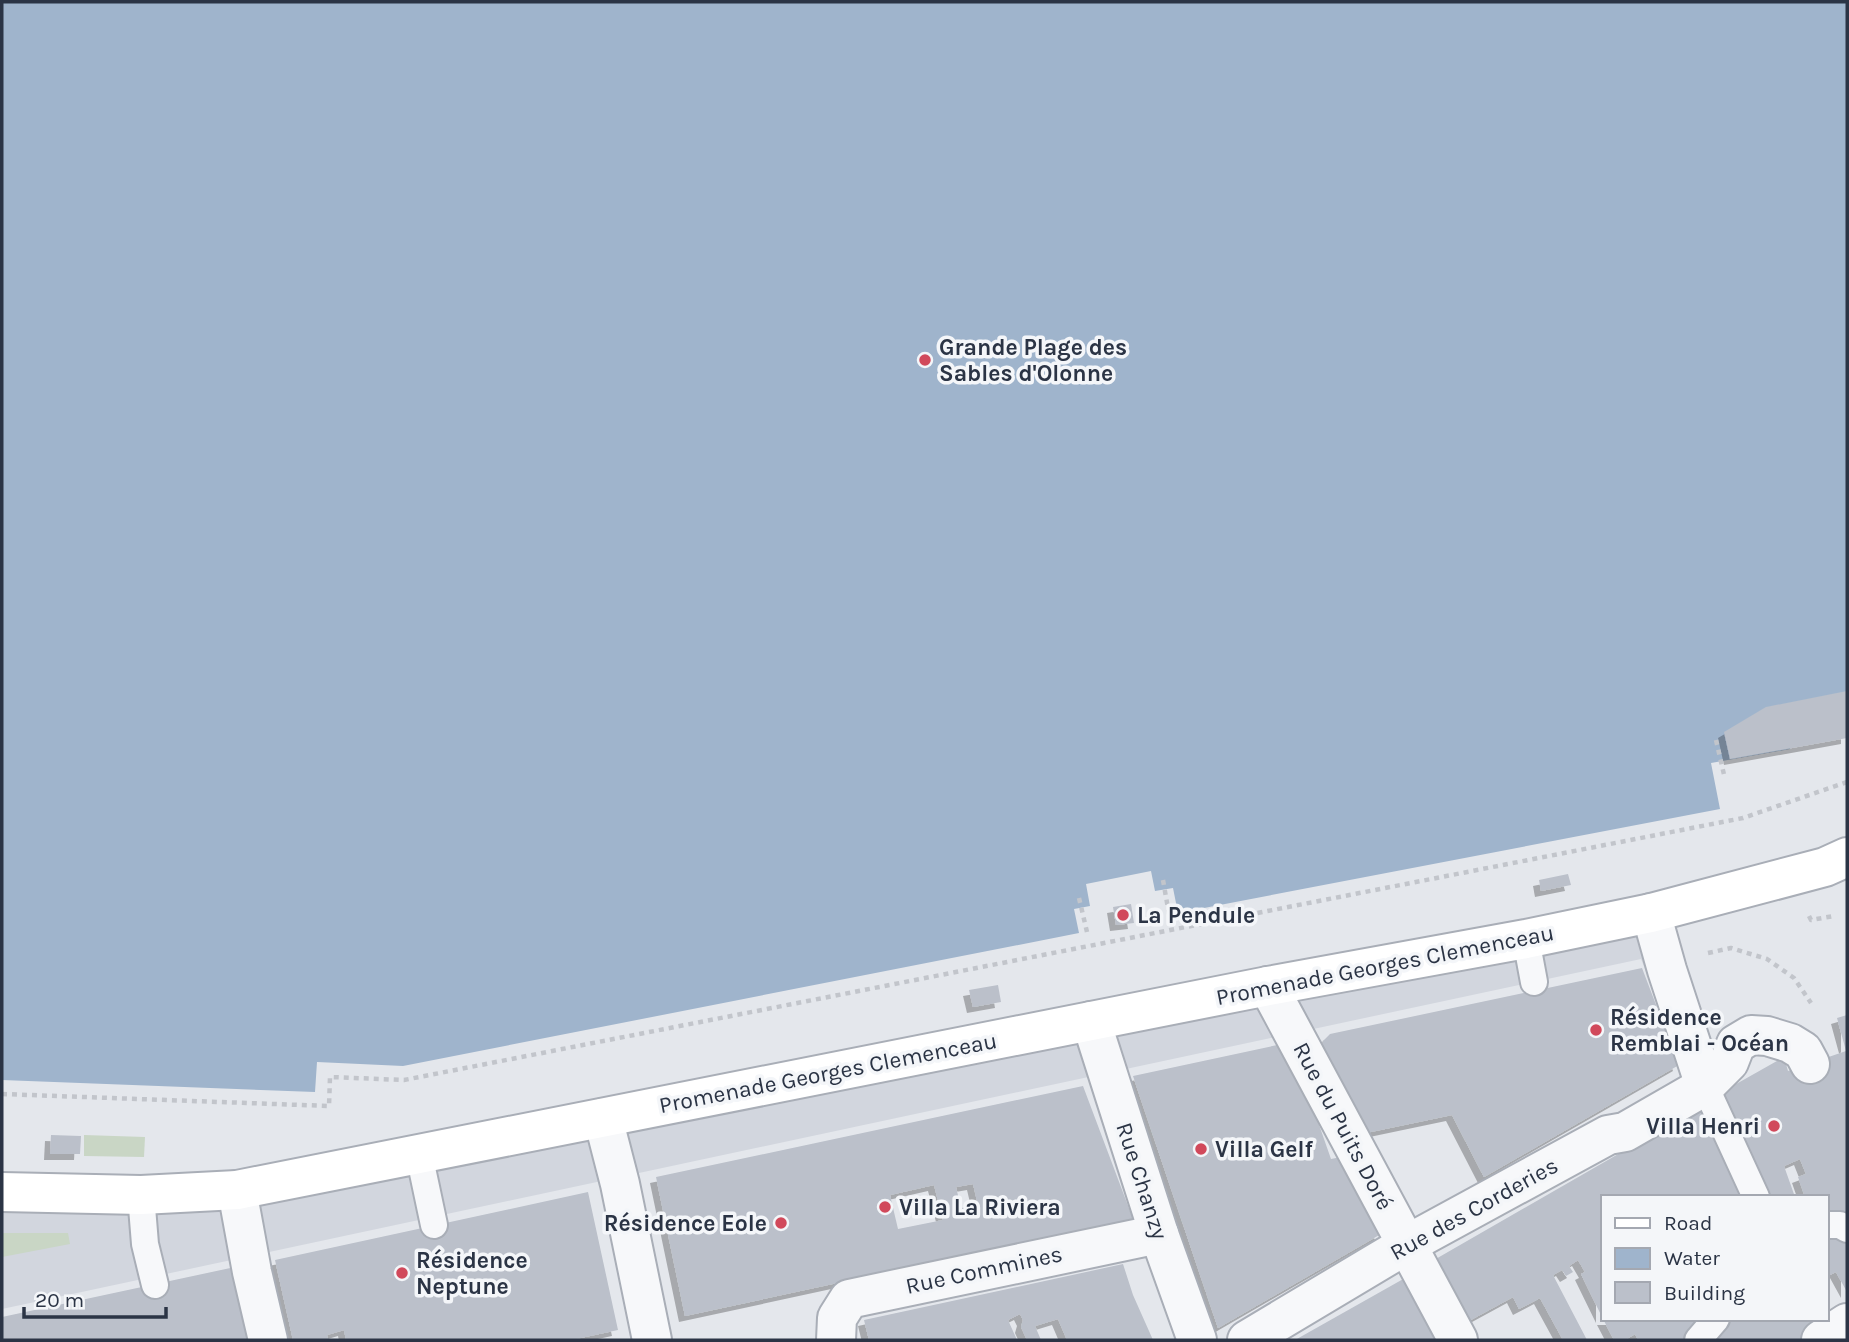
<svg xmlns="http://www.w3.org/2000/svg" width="1849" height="1342" font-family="Karla,sans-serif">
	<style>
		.built { fill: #d2d6de }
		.green { fill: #c9d6c5 }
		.water { fill: #9fb4cc }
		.building { fill: #bbc0ca; fill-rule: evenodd; filter: url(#shadow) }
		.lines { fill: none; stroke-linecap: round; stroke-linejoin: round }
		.lane-casing { stroke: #a9aeb7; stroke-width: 30 }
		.street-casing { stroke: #a9aeb7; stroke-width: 42 }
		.secondary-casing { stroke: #a9aeb7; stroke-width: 42 }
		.path { stroke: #c2c5cb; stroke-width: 4.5; stroke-dasharray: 5 5; stroke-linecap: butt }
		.lane { stroke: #f7f8fa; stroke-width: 26 }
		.street { stroke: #f7f8fa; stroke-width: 38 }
		.secondary { stroke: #fff; stroke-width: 38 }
		.poi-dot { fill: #d1495b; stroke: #f4f6f9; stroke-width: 2.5 }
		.labels { text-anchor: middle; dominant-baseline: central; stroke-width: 7; stroke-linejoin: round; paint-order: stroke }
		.poi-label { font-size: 23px; font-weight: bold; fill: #2b3445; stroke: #f4f6f9; text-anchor: start }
		.street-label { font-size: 23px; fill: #2b3445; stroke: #f4f6f9 }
	</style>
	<defs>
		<filter id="shadow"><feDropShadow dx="-6" dy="6" stdDeviation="0" flood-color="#0004"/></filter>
	</defs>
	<rect width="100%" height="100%" fill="#e4e7ec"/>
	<polygon class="built" points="1646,920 1689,1081 1641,959 2,1309 2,1198 86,1202"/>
	<g class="green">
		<polygon points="84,1135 145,1137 144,1157 84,1156"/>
		<polygon points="2,1233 68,1233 70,1244 2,1257"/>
	</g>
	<polygon class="water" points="2,2 1847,2 1847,722 1792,743 1790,749 1711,763 1720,809 1178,913 1173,888 1155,891 1151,871 1086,884 1090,906 1074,909 1079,933 403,1066 317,1062 315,1092 2,1080"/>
	<g class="building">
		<polygon points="1847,691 1847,738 1730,759 1724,732 1766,707"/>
		<polygon points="1568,874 1571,885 1541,891 1539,880"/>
		<polygon points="1131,904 1134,923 1116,925 1113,907"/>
		<polygon points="1642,968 1679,1065 1484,1177 1452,1115 1366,1133 1322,1049 1323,1041 1330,1034"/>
		<polygon points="998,985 1001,1002 973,1007 969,990"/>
		<polygon points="1847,1015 1847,1217 1826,1217 1826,1197 1805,1197 1798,1177 1806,1174 1800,1159 1784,1166 1795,1197 1764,1197 1722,1092 1784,1057 1788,1071 1846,1051 1837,1018"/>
		<polygon points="1282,1044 1310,1099 1331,1159 1341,1157 1381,1234 1218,1328 1133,1076"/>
		<path d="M1083,1086L1133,1219L685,1316L656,1177ZM973,1184L978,1205L961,1208L956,1187ZM934,1185L943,1220L898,1229L890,1195Z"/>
		<polygon points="1707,1103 1746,1197 1602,1197 1602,1317 1581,1274 1585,1272 1578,1260 1569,1266 1573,1272 1566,1276 1562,1270 1553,1275 1587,1340 1563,1340 1540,1298 1519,1309 1513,1297 1467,1322 1434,1260"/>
		<polygon points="51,1135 81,1136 80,1154 50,1154"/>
		<polygon points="588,1192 618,1330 571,1340 346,1340 344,1330 327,1335 328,1340 293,1340 275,1260"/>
		<polygon points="1826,1232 1847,1244 1847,1292 1836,1272 1826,1277"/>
		<polygon points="1123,1264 1133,1295 1153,1340 1067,1340 1058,1319 1035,1326 1041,1340 1027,1340 1021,1327 1023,1320 1020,1314 1008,1320 1017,1340 869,1340 864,1320"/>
		<polygon points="235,1267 250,1340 2,1340 2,1317"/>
		<polygon points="1405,1278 1438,1340 1295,1340"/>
		<polygon points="1826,1310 1832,1321 1802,1340 1710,1340 1729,1319 1826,1319"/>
		<polygon points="1603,1319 1704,1319 1685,1340 1638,1340 1635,1334 1625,1340 1614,1340"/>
	</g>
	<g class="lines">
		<defs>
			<g id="lane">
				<polyline points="1526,939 1534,982"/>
				<polyline points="1705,1086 1756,1197"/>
				<polyline points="419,1154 434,1225"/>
				<polyline points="141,1195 145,1244 155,1285"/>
				<polyline points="1826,1225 1840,1225 1847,1229"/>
				<polyline points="1698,1340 1716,1319"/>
			</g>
			<g id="street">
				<polyline points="1651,913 1667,970 1705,1086"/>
				<polyline points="1268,986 1458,1340"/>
				<polyline points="1091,1021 1159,1234 1197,1340"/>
				<polyline points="603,1118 620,1184 652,1340"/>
				<polyline points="237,1190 252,1272 268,1340"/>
				<polyline points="836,1340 837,1318 849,1299 1159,1234"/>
				<polyline points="1247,1340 1406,1245 1608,1135 1625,1132 1705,1086 1729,1062 1736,1044 1751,1035 1767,1036 1790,1043 1803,1051 1810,1064"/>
				<polyline points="1821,1340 1847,1323"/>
			</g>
			<polyline id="secondary" points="2,1192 141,1195 237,1190 1268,986 1526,939 1651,913 1825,867 1847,857"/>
		</defs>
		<use href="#lane" class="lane-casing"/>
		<use href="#street" class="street-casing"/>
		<use href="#secondary" class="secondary-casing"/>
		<g class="path">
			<polyline points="1716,740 1725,779"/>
			<polyline points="1163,880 1169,914"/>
			<polyline points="1079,898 1087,932"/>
			<polyline points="1809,916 1811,920 1834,916"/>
			<polyline points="1708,953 1731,948 1767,959 1794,978 1811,1003"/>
			<polyline points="2,1094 329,1106 330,1077 404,1080 1743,818 1847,782"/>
		</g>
		<use href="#lane" class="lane"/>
		<use href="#street" class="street"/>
		<use href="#secondary" class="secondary"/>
	</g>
	<g class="poi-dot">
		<circle cx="925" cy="360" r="7"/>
		<circle cx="1123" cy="915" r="7"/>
		<circle cx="1596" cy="1030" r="7"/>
		<circle cx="1774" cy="1126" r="7"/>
		<circle cx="1201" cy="1149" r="7"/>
		<circle cx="885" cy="1207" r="7"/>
		<circle cx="781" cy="1223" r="7"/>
		<circle cx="402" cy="1273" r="7"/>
	</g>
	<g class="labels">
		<g class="poi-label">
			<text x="939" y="347">Grande Plage des<tspan x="939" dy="26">Sables d'Olonne</tspan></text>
			<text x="1137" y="915">La Pendule</text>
			<text x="1610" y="1017">Résidence<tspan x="1610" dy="26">Remblai - Océan</tspan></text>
			<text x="1760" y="1126" text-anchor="end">Villa Henri</text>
			<text x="1215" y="1149">Villa Gelf</text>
			<text x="899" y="1207">Villa La Riviera</text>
			<text x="767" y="1223" text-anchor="end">Résidence Eole</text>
			<text x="416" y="1260">Résidence<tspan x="416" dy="26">Neptune</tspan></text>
		</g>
		<g class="street-label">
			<text transform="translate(1385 965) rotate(-11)">Promenade Georges Clemenceau</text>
			<text transform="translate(828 1073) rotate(-11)">Promenade Georges Clemenceau</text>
			<text transform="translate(1343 1126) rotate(62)">Rue du Puits Doré</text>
			<text transform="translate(1142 1181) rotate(72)">Rue Chanzy</text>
			<text transform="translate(1474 1209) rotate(-29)">Rue des Corderies</text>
			<text transform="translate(984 1270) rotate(-12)">Rue Commines</text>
		</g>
	</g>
	<rect width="1849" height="1342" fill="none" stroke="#2b3445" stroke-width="7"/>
	<rect x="1601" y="1195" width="228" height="126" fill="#f4f6f9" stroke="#a4a8b1" stroke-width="2"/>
	<rect x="1615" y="1218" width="35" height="10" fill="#ffffff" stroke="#a4a8b1" stroke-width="2"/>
	<text x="1664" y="1230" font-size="21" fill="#2b3445">Road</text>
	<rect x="1615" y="1248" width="35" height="21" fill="#9fb4cc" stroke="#a4a8b1" stroke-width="2"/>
	<text x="1664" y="1265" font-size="21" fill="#2b3445">Water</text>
	<rect x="1615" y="1282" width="35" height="21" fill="#bbc0ca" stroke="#a4a8b1" stroke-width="2"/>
	<text x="1664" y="1300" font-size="21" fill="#2b3445">Building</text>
	<path d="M24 1307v10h142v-10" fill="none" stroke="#2b3445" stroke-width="3.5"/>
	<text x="35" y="1307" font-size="21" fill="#2b3445" stroke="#f4f6f9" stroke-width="5" paint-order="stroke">20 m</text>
</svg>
